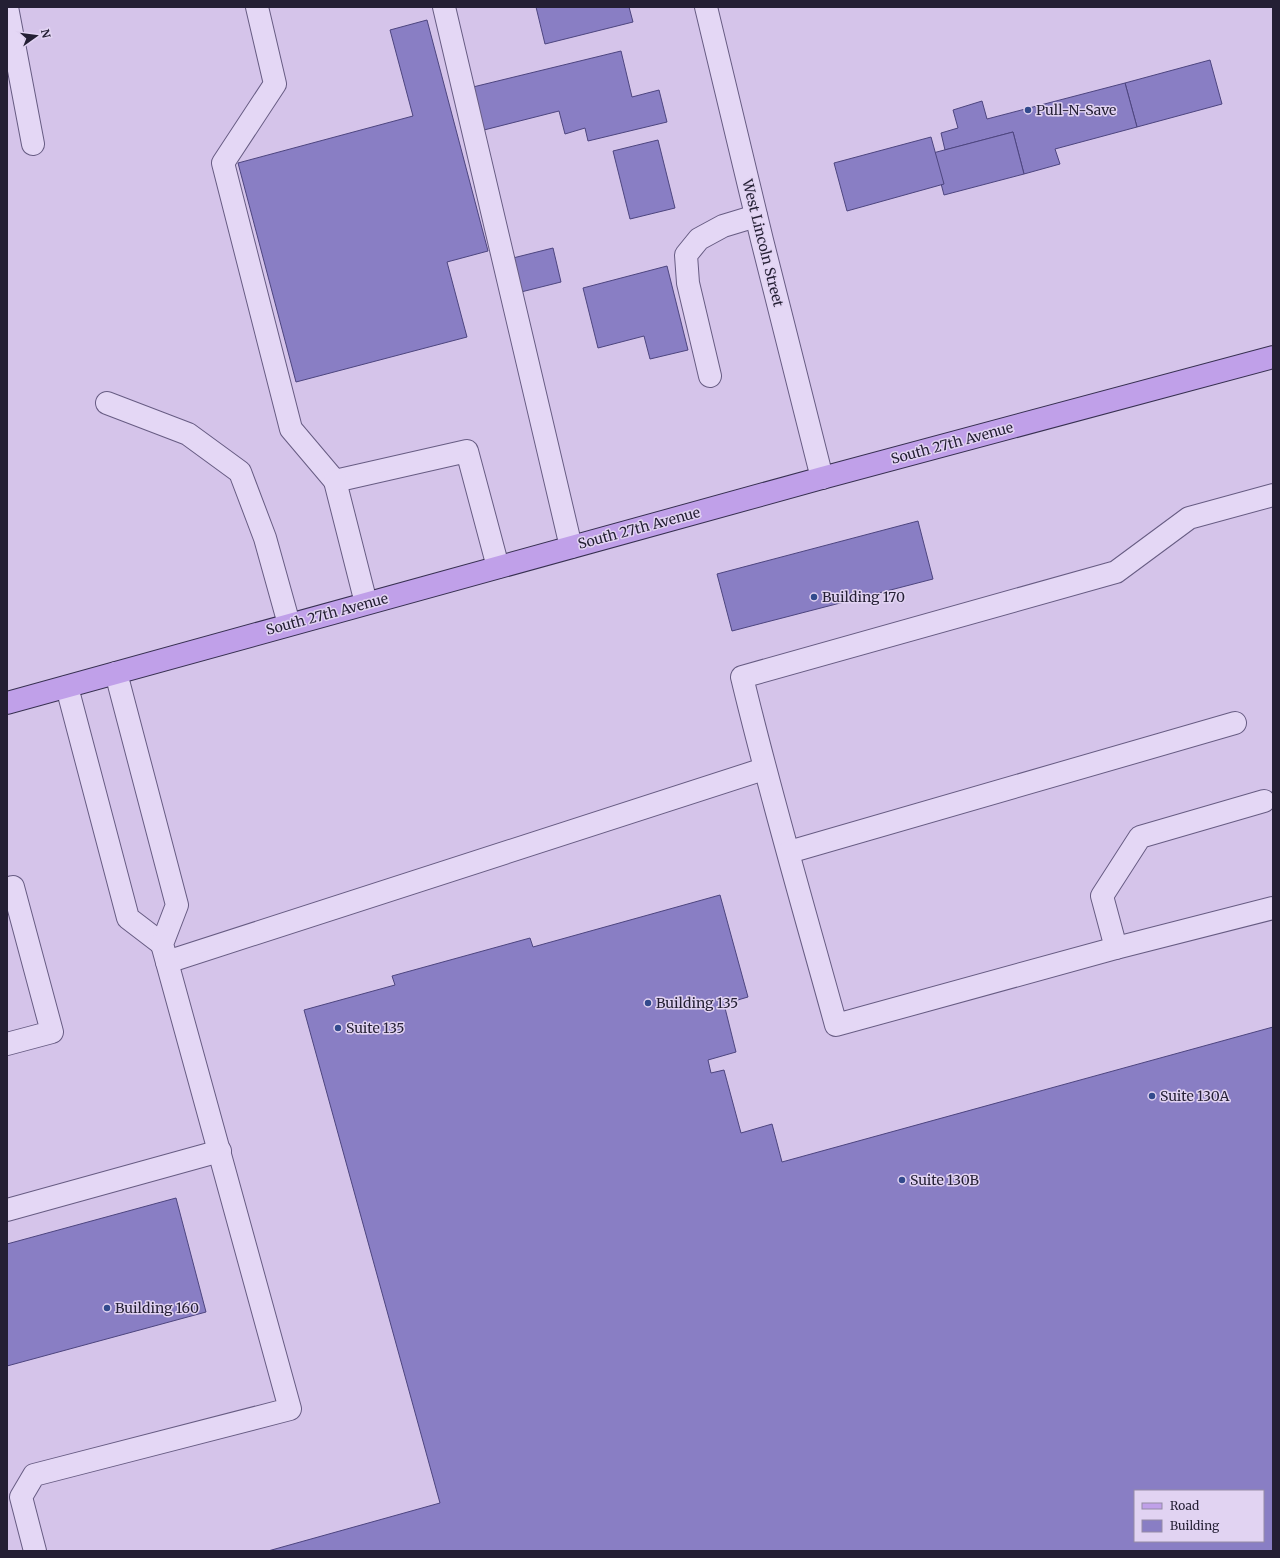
<svg xmlns="http://www.w3.org/2000/svg" width="1280" height="1558" font-family="Merriweather,serif">
	<style>
		.building { fill: #897ec4; stroke: #4d457f; fill-rule: evenodd }
		.lines { fill: none; stroke-linecap: round; stroke-linejoin: round }
		.minor-casing { stroke: #675c83; stroke-width: 24 }
		.major-casing { stroke: #373051; stroke-width: 24 }
		.minor { stroke: #e4d7f5; stroke-width: 22 }
		.major { stroke: #c0a0e9; stroke-width: 22 }
		.poi-dot { fill: #324a8c; stroke: #e1d3f2; stroke-width: 1.5 }
		.labels { text-anchor: middle; dominant-baseline: central; stroke-width: 3; stroke-linejoin: round; paint-order: stroke }
		.poi-label { font-size: 14px; fill: #241f34; stroke: #e1d3f2; text-anchor: start }
		.street-label { font-size: 14px; fill: #241f34; stroke: #e1d3f2 }
	</style>
	<rect width="100%" height="100%" fill="#d5c4ea"/>
	<g class="building">
		<polygon points="536,7 629,7 633,22 545,44"/>
		<polygon points="427,20 488,251 447,262 467,337 296,382 238,163 413,116 390,30"/>
		<polygon points="621,51 632,97 659,90 667,122 588,141 585,128 565,134 559,111 484,130 473,87"/>
		<polygon points="1210,60 1222,104 1137,127 1125,83"/>
		<polygon points="1125,83 1137,127 1055,149 1060,164 1024,174 1013,132 945,150 941,133 958,128 953,110 982,101 987,119"/>
		<polygon points="1013,132 1024,174 944,195 933,153"/>
		<polygon points="931,137 944,184 847,211 834,163"/>
		<polygon points="658,140 675,208 630,219 613,151"/>
		<polygon points="553,248 561,282 521,292 513,258"/>
		<polygon points="667,266 688,350 650,359 644,336 598,348 583,288"/>
		<polygon points="918,521 933,579 732,631 717,574"/>
		<path d="M720,895L748,997L724,1004L736,1052L708,1060L711,1073L724,1070L741,1133L772,1124L782,1162L1273,1027V1551H268L440,1503L304,1010L395,985L392,976L530,938L533,947ZM1135,1491H1263V1541H1135Z"/>
		<polygon points="176,1198 206,1312 7,1366 7,1244"/>
	</g>
	<g class="lines">
		<defs>
			<g id="minor">
				<polyline points="7,7 33,144"/>
				<polyline points="257,7 275,84 223,163 291,429 335,481 467,451 498,567"/>
				<polyline points="444,7 571,547"/>
				<polyline points="706,7 762,240 822,478"/>
				<polyline points="710,376 688,283 686,255 699,239 723,226 756,216"/>
				<polyline points="107,403 188,434 240,472 265,538 289,624"/>
				<polyline points="335,481 366,603"/>
				<path d="M1273,495L1189,518L1116,572L742,677C770,794 804,909 836,1025L1116,948L1273,908"/>
				<polyline points="67,687 128,918 162,944"/>
				<polyline points="789,852 1235,723"/>
				<polyline points="7,889 13,887 52,1032 7,1044"/>
				<polyline points="1116,948 1102,896 1140,837 1264,801"/>
				<polyline points="167,962 764,769"/>
				<polyline points="7,1210 220,1151"/>
				<polyline points="35,1551 21,1497 34,1475 290,1409 162,944 177,905 116,673"/>
			</g>
			<polyline id="major" points="7,703 822,478 1273,357"/>
		</defs>
		<use href="#minor" class="minor-casing"/>
		<use href="#major" class="major-casing"/>
		<use href="#minor" class="minor"/>
		<use href="#major" class="major"/>
	</g>
	<g class="poi-dot">
		<circle cx="1028" cy="110" r="4"/>
		<circle cx="814" cy="597" r="4"/>
		<circle cx="648" cy="1003" r="4"/>
		<circle cx="338" cy="1028" r="4"/>
		<circle cx="1152" cy="1096" r="4"/>
		<circle cx="902" cy="1180" r="4"/>
		<circle cx="107" cy="1308" r="4"/>
	</g>
	<g class="labels">
		<g class="poi-label">
			<text x="1036" y="110">Pull-N-Save</text>
			<text x="822" y="597">Building 170</text>
			<text x="656" y="1003">Building 135</text>
			<text x="346" y="1028">Suite 135</text>
			<text x="1160" y="1096">Suite 130A</text>
			<text x="910" y="1180">Suite 130B</text>
			<text x="115" y="1308">Building 160</text>
		</g>
		<g class="street-label">
			<text transform="translate(763 243) rotate(76)">West Lincoln Street</text>
			<text transform="translate(952 443) rotate(-15)">South 27th Avenue</text>
			<text transform="translate(639 528) rotate(-15)">South 27th Avenue</text>
			<text transform="translate(327 614) rotate(-15)">South 27th Avenue</text>
		</g>
	</g>
	<rect width="1280" height="1558" fill="none" stroke="#241f34" stroke-width="16"/>
	<rect x="1134" y="1490" width="130" height="52" fill="#e1d3f2" stroke="#958ba6"/>
	<rect x="1142" y="1503" width="20" height="6" fill="#c0a0e9" stroke="#958ba6"/>
	<text x="1170" y="1510" font-size="12" fill="#241f34">Road</text>
	<rect x="1142" y="1520" width="20" height="12" fill="#897ec4" stroke="#958ba6"/>
	<text x="1170" y="1530" font-size="12" fill="#241f34">Building</text>
	<g transform="translate(36 36) rotate(76)" stroke="#e1d3f2" stroke-width="3" paint-order="stroke">
	<path d="M0-3L7 15L0 10L-7 15Z" fill="#241f34"/>
	<text y="-6" font-size="11" font-weight="bold" text-anchor="middle" fill="#241f34">N</text>
	</g>
</svg>
